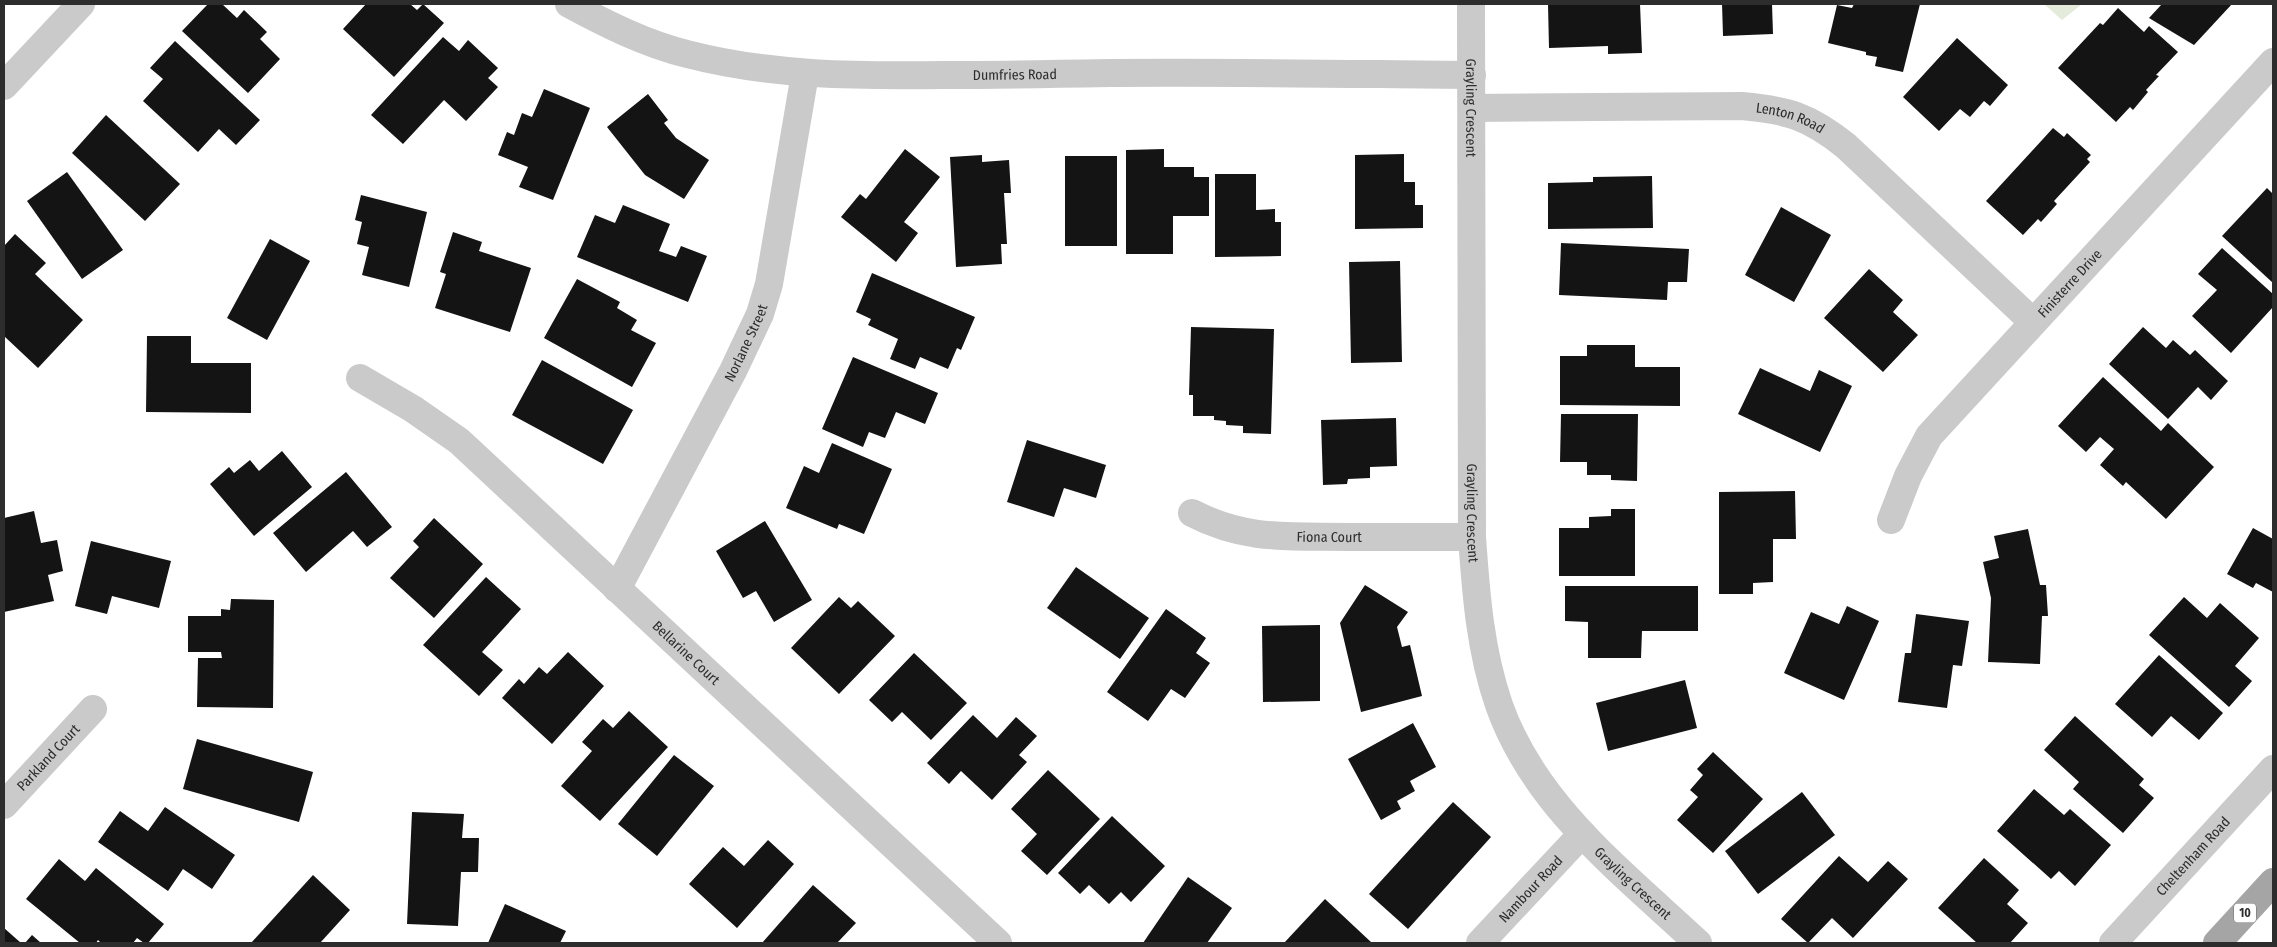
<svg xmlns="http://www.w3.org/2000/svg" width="2277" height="947" font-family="'Fira Sans Condensed',sans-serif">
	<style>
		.green { fill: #e4ebdb }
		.building { fill: #141414 }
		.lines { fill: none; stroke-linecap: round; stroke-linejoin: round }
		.minor { stroke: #cacaca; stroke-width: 28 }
		.primary { stroke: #a5a5a5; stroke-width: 28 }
		.labels { text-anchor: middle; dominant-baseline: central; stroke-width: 5; stroke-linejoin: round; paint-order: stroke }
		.shield { fill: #fff; stroke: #6c6c6c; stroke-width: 1 }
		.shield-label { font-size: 12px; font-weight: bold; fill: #2d2d2d }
		.street-label { font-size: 14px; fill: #2d2d2d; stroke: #fff }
	</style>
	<rect width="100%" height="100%" fill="#fff"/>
	<polygon class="green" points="2044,4 2082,4 2062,20"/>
	<g class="building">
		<polygon points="208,4 222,4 237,18 244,10 267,32 260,39 280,59 248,93 182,31"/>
		<polygon points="366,4 410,4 417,10 423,4 444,23 394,77 343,29"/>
		<polygon points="1548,4 1640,4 1642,53 1608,54 1608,46 1549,48"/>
		<polygon points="1722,4 1772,4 1773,34 1723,36"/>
		<polygon points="1854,4 1920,4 1903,72 1875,66 1877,57 1866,55 1866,52 1828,43 1837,5 1852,8"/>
		<polygon points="2162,4 2232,4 2194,45 2149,18"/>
		<polygon points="2118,8 2144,32 2149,26 2178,52 2156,75 2159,76 2146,90 2148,92 2133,110 2130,107 2116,122 2058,68 2100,23 2103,25"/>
		<polygon points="443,37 459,51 468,40 498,68 488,78 498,87 466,121 444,100 403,144 371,115"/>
		<polygon points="1957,38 2008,85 1990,106 1984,101 1970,117 1960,109 1939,131 1903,97"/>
		<polygon points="175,41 260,120 236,145 219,129 198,152 143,101 163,79 150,68"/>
		<polygon points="544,89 590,108 553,200 519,187 528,167 498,155 507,132 514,135 522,113 532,117"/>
		<polygon points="648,94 668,120 664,123 676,138 709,160 684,199 645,175 607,127"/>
		<polygon points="106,115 180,184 145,221 72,153"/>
		<polygon points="2053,128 2064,137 2067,133 2091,155 2087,159 2090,162 2054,201 2057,204 2041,222 2038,219 2023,235 1986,201"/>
		<polygon points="905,149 940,177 904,222 918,233 896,262 841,217 860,194 866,199"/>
		<polygon points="1164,149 1164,167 1194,167 1194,177 1209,177 1209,216 1173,216 1173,254 1126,254 1126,150"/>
		<polygon points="1404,154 1404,182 1415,182 1415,205 1423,205 1423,228 1355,229 1355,155"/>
		<polygon points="982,155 982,162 1009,160 1011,193 1004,193 1007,244 1001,244 1002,264 956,267 950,157"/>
		<rect x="1065" y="156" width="52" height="90"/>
		<polygon points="67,172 123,250 82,279 27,201"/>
		<polygon points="1215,174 1256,174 1256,210 1275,209 1275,222 1281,222 1281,256 1215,257"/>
		<polygon points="1652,176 1653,228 1548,229 1548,183 1593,182 1593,177"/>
		<polygon points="2267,188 2273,194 2273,283 2222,236"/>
		<polygon points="361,195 427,212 409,287 362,275 369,247 357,244 362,222 355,220"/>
		<polygon points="623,205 670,224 659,251 676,257 681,246 707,256 688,302 577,257 595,215 615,223"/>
		<polygon points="1781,207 1831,235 1794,302 1745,275"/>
		<polygon points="453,232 482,242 479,251 531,268 510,332 435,308 446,274 440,272"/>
		<polygon points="15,234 46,263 35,274 83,320 38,368 4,336 4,246"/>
		<polygon points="270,239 310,261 267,340 227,318"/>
		<polygon points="1561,243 1689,249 1687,282 1668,282 1667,300 1559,295"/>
		<polygon points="2222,248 2273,294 2273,307 2231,353 2192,316 2217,290 2198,274"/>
		<polygon points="1400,261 1402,362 1351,363 1349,262"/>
		<polygon points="1869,269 1903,300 1893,312 1918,335 1883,372 1824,318"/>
		<polygon points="872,273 975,317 961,350 957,348 948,369 920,357 915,369 890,359 898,339 868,325 871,319 856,312"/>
		<polygon points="577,279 620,302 617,308 637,320 631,330 656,343 632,387 544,338"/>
		<polygon points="1191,327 1274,329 1271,434 1243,433 1243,426 1226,425 1226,421 1214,420 1214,416 1193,416 1193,395 1189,395"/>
		<polygon points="2143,327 2166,348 2173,340 2190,355 2195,350 2228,381 2211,400 2198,387 2168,419 2109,364"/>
		<polygon points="147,336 191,336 191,363 251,363 251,413 146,412"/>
		<polygon points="1587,345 1635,345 1635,367 1680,367 1680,406 1560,405 1560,356 1587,356"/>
		<polygon points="853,357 938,393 925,424 896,412 885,438 869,432 863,447 822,429"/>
		<polygon points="542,360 633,410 603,464 512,415"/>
		<polygon points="1760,368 1810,391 1819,370 1852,386 1820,452 1738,414"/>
		<polygon points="2103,377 2161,431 2168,423 2214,467 2166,519 2126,482 2123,486 2100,465 2114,449 2100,437 2086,452 2058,426"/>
		<polygon points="1561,414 1638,414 1637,481 1611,480 1611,475 1587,475 1587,462 1560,462"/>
		<polygon points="1396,418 1397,466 1370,467 1370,478 1348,479 1347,484 1323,485 1321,420"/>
		<polygon points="1027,440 1106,465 1096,498 1064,488 1054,517 1007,502"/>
		<polygon points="832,443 892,469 864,534 839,524 837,529 786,508 804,466 819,473"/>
		<polygon points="282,451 312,487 254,536 210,484 229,467 234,473 250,460 259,471"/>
		<polygon points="346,472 392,527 367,547 353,531 306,572 273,533"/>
		<polygon points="1795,491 1796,539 1773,539 1773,582 1753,583 1753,594 1719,594 1719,492"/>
		<polygon points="1611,509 1635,509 1635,576 1559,576 1559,528 1589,528 1589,517 1611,516"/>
		<polygon points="34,511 41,543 57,540 63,571 48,575 54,601 4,612 4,518"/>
		<polygon points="434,518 483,564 434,618 390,578 419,547 413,541"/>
		<polygon points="765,521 812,600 774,622 756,591 743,598 716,551"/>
		<polygon points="2253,528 2273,539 2273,592 2256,583 2253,588 2227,574"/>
		<polygon points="2028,529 2040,585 2046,585 2048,616 2042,616 2040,664 1988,662 1991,598 1983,562 1999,558 1994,536"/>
		<polygon points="91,541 171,561 159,608 112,596 107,614 75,606"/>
		<polygon points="1076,567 1149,618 1120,659 1047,608"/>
		<polygon points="486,577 521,609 482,652 503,670 479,696 423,645"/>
		<polygon points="1365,585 1408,612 1397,627 1402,647 1410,645 1422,696 1361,712 1340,623"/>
		<polygon points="1565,586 1698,586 1698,631 1642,631 1641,658 1588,658 1588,622 1565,621"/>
		<polygon points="839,597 851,608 858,601 895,636 839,694 791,648"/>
		<polygon points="2184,597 2207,618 2220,603 2259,638 2235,666 2252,681 2229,707 2149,635"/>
		<polygon points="231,599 274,600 273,708 197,707 198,658 222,658 221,652 188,652 188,616 221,616 221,609 230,610"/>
		<polygon points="1847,606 1879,621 1844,700 1784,673 1811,612 1839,624"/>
		<polygon points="1166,609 1206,638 1196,653 1210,663 1185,698 1171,689 1148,721 1107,692"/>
		<polygon points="1916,614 1969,621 1962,666 1953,665 1947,708 1898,702 1905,653 1911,653"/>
		<polygon points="1320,625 1320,701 1263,702 1262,626"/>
		<polygon points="568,652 604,686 552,744 502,698 519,679 524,684 539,667 547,674"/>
		<polygon points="914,653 967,703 931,740 902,712 892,722 869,700"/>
		<polygon points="2159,655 2223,713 2199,740 2171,716 2152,737 2115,704"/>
		<polygon points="1685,680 1697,728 1608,751 1596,703"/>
		<polygon points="629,711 668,747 600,821 561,786 592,751 582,742 603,719 613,728"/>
		<polygon points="973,715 997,738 1016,717 1037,736 1019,755 1027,762 992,800 961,771 949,784 927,763"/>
		<polygon points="2075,716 2144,779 2139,785 2154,798 2123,833 2073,789 2079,782 2044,750"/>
		<polygon points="1413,723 1436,767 1410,781 1415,791 1397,801 1401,809 1381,820 1348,759"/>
		<polygon points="197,739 313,772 299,822 183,789"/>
		<polygon points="1713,752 1763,799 1713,853 1677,820 1698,797 1690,790 1703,775 1697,769"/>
		<polygon points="674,755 714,786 657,856 618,824"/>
		<polygon points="1048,770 1100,819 1047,875 1021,851 1037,834 1011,809"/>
		<polygon points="2034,789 2064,815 2070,809 2111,845 2075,886 2059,871 2051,879 1997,831"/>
		<polygon points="1802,792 1835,835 1758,894 1725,851"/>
		<polygon points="1453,802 1491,837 1408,929 1369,894"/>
		<polygon points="165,807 235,855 212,889 183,869 168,891 98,842 120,811 148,831"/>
		<polygon points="412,812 464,814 462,838 479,838 478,872 461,872 458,926 407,924"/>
		<polygon points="1112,816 1165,866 1131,902 1121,892 1109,904 1089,885 1080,894 1058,873"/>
		<polygon points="768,840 794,864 737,928 689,884 723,847 744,866"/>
		<polygon points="1839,856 1868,882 1888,861 1908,879 1853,938 1832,918 1808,943 1781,919"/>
		<polygon points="1984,858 2019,890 2007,904 2028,923 2010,943 1977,943 1938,908"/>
		<polygon points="59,859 85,881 96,868 164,924 148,943 144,943 137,938 133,943 101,943 98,940 96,943 80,943 26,899"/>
		<polygon points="313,875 350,910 320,943 251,943"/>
		<polygon points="1188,877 1232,908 1207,943 1143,943"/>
		<polygon points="813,885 856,923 837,943 762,943"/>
		<polygon points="1325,899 1372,943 1284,943"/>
		<polygon points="505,904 566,931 560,943 488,943"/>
		<polygon points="4,928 21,943 4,943"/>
		<polygon points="32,935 41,943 25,943"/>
	</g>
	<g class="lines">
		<g class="minor">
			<path id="s1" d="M569,4C606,24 646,44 687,54C772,76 856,76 943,75C1000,75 1056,74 1113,73C1233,72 1352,74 1472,75"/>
			<path id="s2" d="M1471,4L1472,537C1476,594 1480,650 1499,705C1534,805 1623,873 1698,943"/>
			<polyline points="4,86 81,4"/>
			<path id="s3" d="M1472,108L1742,106C1788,110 1810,117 1846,146L2033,322"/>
			<path id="s4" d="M360,378L413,409L459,441L998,943"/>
			<path id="s5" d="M1192,513C1246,541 1290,536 1349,537C1390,537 1431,537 1472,537"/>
			<path id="s6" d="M1891,520L1908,476L1929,436L2273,62"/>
			<path id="s7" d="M617,589L733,371L760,314L769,284L805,74"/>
			<path id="s8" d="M4,805L93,709"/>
			<path id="s9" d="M1480,943L1582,834"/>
			<path id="s10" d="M2113,943L2273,769"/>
		</g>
		<polyline class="primary" points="2217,943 2273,882"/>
	</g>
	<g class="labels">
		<rect class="shield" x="2234" y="903.5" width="22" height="19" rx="4"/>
		<g class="shield-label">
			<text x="2245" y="913">10</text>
		</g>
		<g class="street-label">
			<text stroke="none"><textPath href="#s1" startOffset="458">Dumfries Road</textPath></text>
			<text stroke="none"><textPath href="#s2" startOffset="104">Grayling Crescent</textPath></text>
			<text stroke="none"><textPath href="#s3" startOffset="320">Lenton Road</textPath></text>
			<text stroke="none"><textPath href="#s6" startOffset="300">Finisterre Drive</textPath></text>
			<text stroke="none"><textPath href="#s7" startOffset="278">Norlane Street</textPath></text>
			<text stroke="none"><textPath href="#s2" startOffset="509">Grayling Crescent</textPath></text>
			<text stroke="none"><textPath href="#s5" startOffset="141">Fiona Court</textPath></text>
			<text stroke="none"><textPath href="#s4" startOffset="428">Bellarine Court</textPath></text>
			<text stroke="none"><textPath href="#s8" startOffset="65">Parkland Court</textPath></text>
			<text stroke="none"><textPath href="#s10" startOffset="118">Cheltenham Road</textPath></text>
			<text stroke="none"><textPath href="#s2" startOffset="929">Grayling Crescent</textPath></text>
			<text stroke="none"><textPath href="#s9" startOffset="74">Nambour Road</textPath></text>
		</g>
	</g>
	<rect width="2277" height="947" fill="none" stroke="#2d2d2d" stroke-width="10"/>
</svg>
